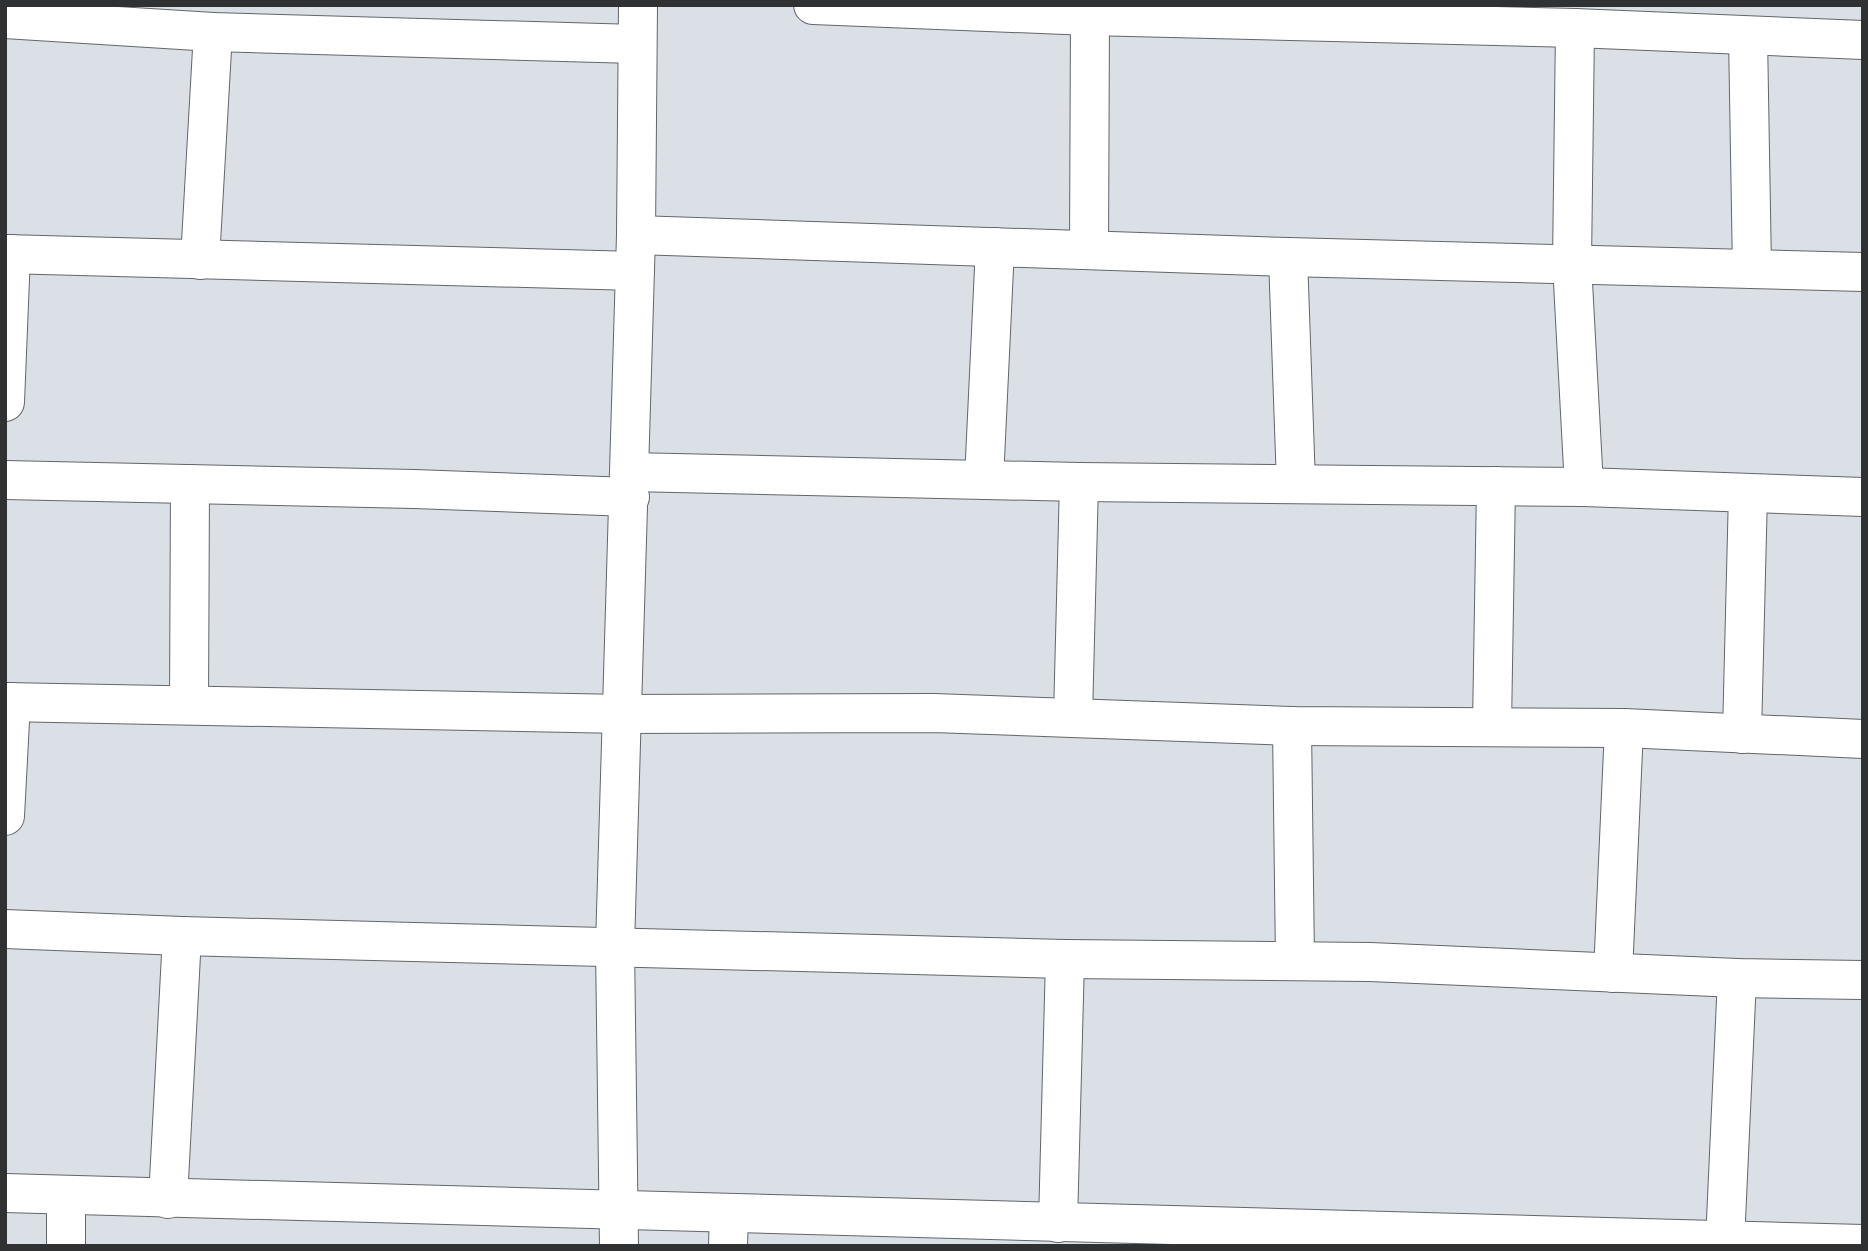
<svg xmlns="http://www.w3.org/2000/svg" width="1868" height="1251" font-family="'Fira Sans',sans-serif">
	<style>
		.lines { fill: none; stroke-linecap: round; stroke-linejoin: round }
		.minor-casing { stroke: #62666b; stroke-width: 40 }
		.minor { stroke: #fff; stroke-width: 38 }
	</style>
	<rect width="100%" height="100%" fill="#dbe0e6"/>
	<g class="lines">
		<defs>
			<g id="minor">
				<polyline points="813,5 1090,16 1575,28 1863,40"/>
				<polyline points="5,19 213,32 636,44"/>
				<polyline points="1575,28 1572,264 1584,487"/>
				<polyline points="1748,36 1752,269"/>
				<polyline points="636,235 1288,257 1863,272"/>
				<polyline points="1089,250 1090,16"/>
				<polyline points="5,254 635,271"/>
				<polyline points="1288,257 1296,484"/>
				<polyline points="200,260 213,32"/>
				<polyline points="5,402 11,254"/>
				<polyline points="630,472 1079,482 1584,487 1863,497"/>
				<polyline points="5,480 414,489 630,497"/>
				<polyline points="984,480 995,247"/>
				<polyline points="5,702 623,714 933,713 1292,726 1624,728 1863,739"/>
				<polyline points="189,705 190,484"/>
				<polyline points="1073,717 1079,482"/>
				<polyline points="1292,726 1295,961"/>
				<polyline points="1492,726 1496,486"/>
				<polyline points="1742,734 1748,493"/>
				<polyline points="5,816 11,702"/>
				<polyline points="5,929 182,936 1065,959 1370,962 1737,978 1863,980"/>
				<polyline points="1613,973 1624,728"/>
				<polyline points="5,1193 1863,1244"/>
				<polyline points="66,1196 66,1246"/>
				<polyline points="168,1199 182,936"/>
				<polyline points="1058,1223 1065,959"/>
				<polyline points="1725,1242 1737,978"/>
				<polyline points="619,1246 615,946 636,235 638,5"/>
				<polyline points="728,1246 729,1213"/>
			</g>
		</defs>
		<use href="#minor" class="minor-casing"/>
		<use href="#minor" class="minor"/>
	</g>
	<rect width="1868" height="1251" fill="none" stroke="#2f3133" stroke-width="14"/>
</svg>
